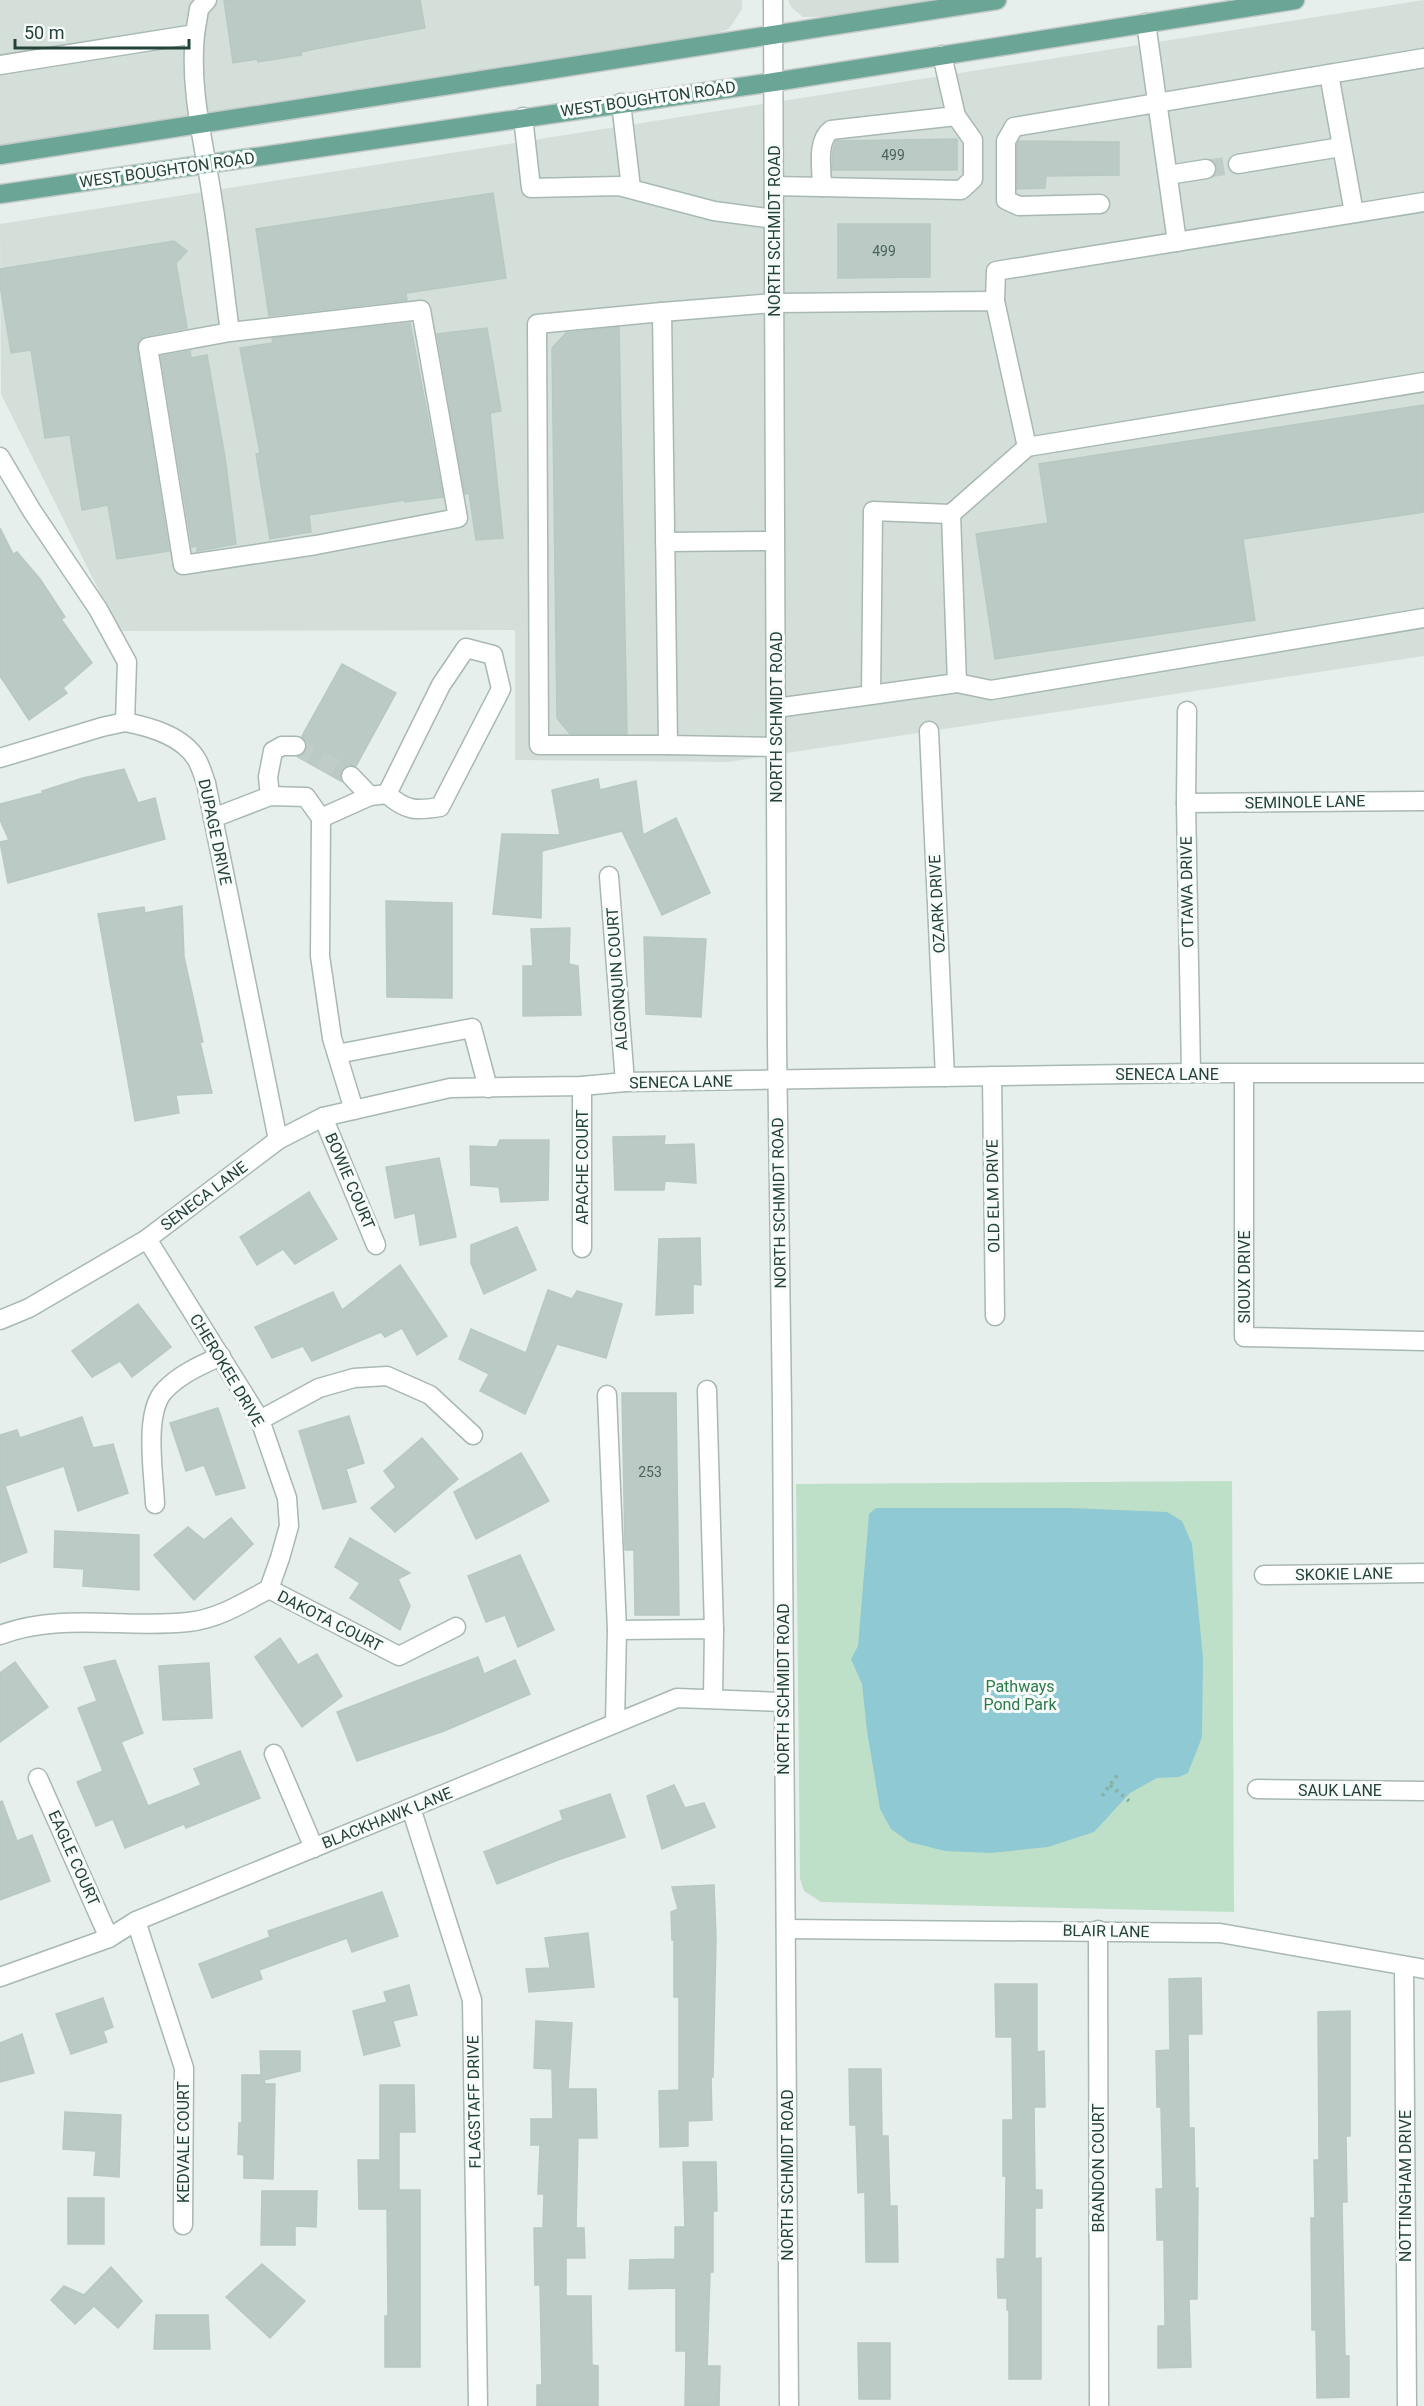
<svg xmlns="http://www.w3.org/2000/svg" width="1424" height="2406" font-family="Roboto,sans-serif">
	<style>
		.built { fill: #d4dfda }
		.green { fill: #bfe0c8 }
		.water { fill: #8ec9d4 }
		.building { fill: #bbcac4; stroke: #b8c9c2; stroke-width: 1.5 }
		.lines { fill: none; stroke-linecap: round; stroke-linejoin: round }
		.minor-tunnel { stroke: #bfccc8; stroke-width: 18; stroke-dasharray: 18 9; stroke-linecap: butt }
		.minor-casing { stroke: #a8b8b2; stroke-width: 21 }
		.major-casing { stroke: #c2cac8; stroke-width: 21 }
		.path { stroke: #86b3a5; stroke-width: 4; stroke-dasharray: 3 4.5; stroke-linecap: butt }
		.minor { stroke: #fff; stroke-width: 18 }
		.major { stroke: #6aa596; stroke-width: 18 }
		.labels { text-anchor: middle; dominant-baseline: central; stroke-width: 6; stroke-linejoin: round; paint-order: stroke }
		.number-label { font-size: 14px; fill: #4a645c }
		.street-label { font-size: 16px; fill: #24423a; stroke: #f7fbf9 }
		.park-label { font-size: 16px; fill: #2d7a4b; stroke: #f7fbf9 }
	</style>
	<rect width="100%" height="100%" fill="#e6efeb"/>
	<g class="built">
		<polygon points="0,0 742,0 742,9 729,29 709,36 0,145"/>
		<polygon points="788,0 937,0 825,17 803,17 791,7"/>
		<polygon points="1424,0 1424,656 728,762 515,760 515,630 119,631 1,394 0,224"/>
	</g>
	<polygon class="green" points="1232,1481 1234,1912 821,1902 804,1891 800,1879 796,1484"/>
	<polygon class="water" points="876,1508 1070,1508 1167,1512 1182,1521 1192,1544 1203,1658 1202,1737 1188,1773 1179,1777 1157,1778 1130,1793 1094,1832 1048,1847 991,1853 945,1851 909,1842 891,1829 880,1809 867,1731 862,1684 851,1659 858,1646 869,1514"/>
	<g class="building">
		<polygon points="224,0 420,0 425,28 325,47 301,52 301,55 258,62 257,59 233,63"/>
		<polygon points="957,139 957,170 832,170 833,150 836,141"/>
		<polygon points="1019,141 1119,142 1119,175 1046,176 1045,188 1017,189 1017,144"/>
		<polygon points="493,193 506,278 406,293 407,300 269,316 256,229"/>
		<polygon points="838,224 930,224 930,277 838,278"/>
		<polygon points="174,241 187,251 176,263 187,328 145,336 138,343 137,348 169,551 117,559 108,505 82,510 70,435 45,438 31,350 11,353 0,285 0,269"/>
		<polygon points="410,323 443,497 405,502 405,500 309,515 311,532 270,539 256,454 260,453 240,348 273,343 272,338"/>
		<polygon points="619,327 627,734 570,734 557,718 552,348 566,333"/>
		<polygon points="487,328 501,411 490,413 503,538 476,540 469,493 465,494 437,334"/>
		<polygon points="190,351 191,358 207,355 225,457 236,544 197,551 197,546 192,547 161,356"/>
		<polygon points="1424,405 1424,512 1243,539 1255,620 995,659 976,534 1048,523 1039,464"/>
		<polygon points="0,528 13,554 17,552 40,579 65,617 61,619 92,663 63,688 67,693 29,720 0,676"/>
		<polygon points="342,664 396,693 356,766 349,765 343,768 340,773 341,781 298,757 305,752 307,747 302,736"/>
		<polygon points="124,769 138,803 155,798 165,839 8,883 0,842 9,840 0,820 0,804 43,793 42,791 83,778"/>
		<polygon points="598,779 600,790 636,781 643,835 676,818 710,893 662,915 622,831 542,851 541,918 493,914 502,834 560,835 552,790"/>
		<polygon points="386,901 452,903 452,998 387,997"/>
		<polygon points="182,906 184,957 203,1042 200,1042 212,1093 176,1095 179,1113 135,1121 98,914 144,907 145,913"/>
		<polygon points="570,928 569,964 578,966 581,1015 523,1016 523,966 533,966 531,929"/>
		<polygon points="644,937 706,939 701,1017 646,1014"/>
		<polygon points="665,1136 664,1145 694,1144 696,1183 665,1181 664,1190 615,1190 613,1137"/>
		<polygon points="500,1140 549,1140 548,1200 501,1202 499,1187 471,1185 470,1146 497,1147"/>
		<polygon points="439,1158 456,1237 420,1245 415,1213 395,1218 386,1167"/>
		<polygon points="309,1192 337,1239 295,1264 283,1249 257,1265 240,1237"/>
		<polygon points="517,1227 536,1270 484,1294 471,1263 471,1245"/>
		<polygon points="700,1238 701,1285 693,1284 693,1313 656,1315 659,1239"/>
		<polygon points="400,1265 447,1336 417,1355 402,1328 385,1337 381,1332 312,1361 303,1346 272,1358 255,1327 333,1292 342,1310"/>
		<polygon points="548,1290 572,1299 577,1291 622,1304 606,1358 557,1344 525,1414 480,1391 489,1374 459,1359 471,1329 526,1353"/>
		<polygon points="138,1304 171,1347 132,1377 120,1361 92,1377 72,1351"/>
		<polygon points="622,1393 676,1393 679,1615 635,1615 634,1550 625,1550"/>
		<polygon points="218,1408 245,1488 216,1495 204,1465 186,1471 170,1423"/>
		<polygon points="349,1416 364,1463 346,1469 356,1502 323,1509 299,1431"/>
		<polygon points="82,1417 93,1448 113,1444 128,1493 78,1511 64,1466 5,1486 27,1552 0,1563 0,1435 17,1430 20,1438"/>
		<polygon points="422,1438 458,1479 395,1532 371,1508 396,1487 384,1471"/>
		<polygon points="521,1453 549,1501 476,1539 454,1492"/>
		<polygon points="231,1518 253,1544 194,1600 154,1555 188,1527 204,1540"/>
		<polygon points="55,1531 139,1535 139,1590 83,1586 84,1569 54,1567"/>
		<polygon points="350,1538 410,1573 398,1579 410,1606 400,1630 350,1598 360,1583 335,1567"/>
		<polygon points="520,1555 554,1630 518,1647 505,1615 486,1622 468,1576"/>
		<polygon points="280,1638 298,1665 317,1654 342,1696 302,1727 255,1657"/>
		<polygon points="478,1657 484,1674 515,1660 530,1694 444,1731 357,1761 337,1712"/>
		<polygon points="115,1660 143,1733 121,1742 148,1806 168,1798 169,1802 169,1798 201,1785 194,1769 240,1751 260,1798 186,1828 184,1824 125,1848 113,1819 96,1826 77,1782 103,1771 78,1708 97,1701 84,1667"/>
		<polygon points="15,1662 48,1707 0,1742 0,1673"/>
		<polygon points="209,1663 212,1718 163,1720 159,1666"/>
		<polygon points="674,1785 685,1808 704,1803 715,1827 662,1849 647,1796"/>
		<polygon points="610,1794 625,1837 558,1860 497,1884 484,1852 563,1820 560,1811"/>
		<polygon points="2,1801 17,1841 32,1835 50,1881 0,1900 0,1802"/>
		<polygon points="714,1885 716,1938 713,2077 711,2077 712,2120 688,2121 688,2146 660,2147 659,2091 679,2090 679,1997 674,1997 674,1940 672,1940 671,1912 678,1909 672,1887"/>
		<polygon points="382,1892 398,1936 352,1952 347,1938 259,1970 262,1979 212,1998 199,1964 270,1937 268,1931"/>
		<polygon points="588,1933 594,1987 529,1992 526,1969 550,1968 545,1938"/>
		<polygon points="1201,1978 1202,2034 1188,2034 1189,2128 1194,2128 1195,2189 1198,2188 1197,2299 1189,2299 1191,2367 1158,2368 1158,2326 1165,2326 1164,2240 1157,2240 1156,2189 1163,2189 1161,2107 1157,2107 1156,2051 1170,2050 1169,1979"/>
		<polygon points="995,1984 1037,1984 1037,2052 1044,2051 1045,2107 1034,2107 1035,2190 1042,2190 1042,2208 1035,2208 1035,2259 1041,2258 1041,2379 1009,2379 1009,2310 1007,2310 1007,2298 998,2298 997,2259 1005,2259 1006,2176 1003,2176 1003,2120 1013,2120 1012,2037 996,2037"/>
		<polygon points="409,1985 417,2015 393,2021 400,2046 364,2055 353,2011 387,2002 384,1992"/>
		<polygon points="103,1998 113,2027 103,2031 107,2042 71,2054 56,2014"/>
		<polygon points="1350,2011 1350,2136 1346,2136 1347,2202 1342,2202 1345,2356 1349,2356 1349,2397 1317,2398 1316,2330 1312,2330 1311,2218 1315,2218 1314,2160 1319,2160 1318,2012"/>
		<polygon points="536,2021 572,2023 568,2089 596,2089 597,2138 578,2138 576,2228 584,2228 585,2258 566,2258 566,2296 591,2296 592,2365 598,2366 598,2406 537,2406 537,2385 542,2385 540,2285 535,2285 534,2228 543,2228 544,2194 538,2194 540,2145 531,2145 531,2119 553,2119 552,2069 534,2068"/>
		<polygon points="22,2034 34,2073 0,2082 0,2043"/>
		<polygon points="260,2051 300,2051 300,2071 264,2080 265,2084 275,2084 273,2179 244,2178 244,2155 238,2154 239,2123 242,2123 242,2075 261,2075"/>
		<polygon points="849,2069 881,2069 882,2136 888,2136 890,2206 897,2206 898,2262 866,2262 865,2192 858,2193 856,2125 850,2125"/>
		<polygon points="380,2085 414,2085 415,2132 399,2132 399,2190 420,2190 420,2367 385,2367 385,2316 388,2316 387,2209 359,2209 358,2160 380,2160"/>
		<polygon points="65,2112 121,2115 119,2177 94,2175 96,2151 63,2149"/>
		<polygon points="683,2162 716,2162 717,2211 713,2211 713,2272 710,2272 707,2366 720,2366 719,2406 685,2406 686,2351 676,2351 676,2288 629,2289 630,2260 675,2259 675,2227 685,2227"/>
		<polygon points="262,2191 317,2191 316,2227 295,2226 295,2245 261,2245"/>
		<rect x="68" y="2198" width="36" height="46"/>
		<polygon points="262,2264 305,2301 270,2338 226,2297"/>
		<polygon points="111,2267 142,2301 118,2328 94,2306 75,2324 51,2300 64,2286 84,2295"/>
		<polygon points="156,2315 208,2315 210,2349 154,2349"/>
		<polygon points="858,2343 890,2343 890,2399 859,2399"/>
	</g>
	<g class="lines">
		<g class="minor-tunnel">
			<polyline points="1206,169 1238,164"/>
			<polyline points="296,746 351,776"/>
		</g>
		<defs>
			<g id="minor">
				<polyline points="773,0 777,1045 782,1408 789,2406"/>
				<polyline points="1146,23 1177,242"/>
				<path d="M195,34C189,92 205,146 213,203C220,246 224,289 230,332L148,347L183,565L316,545L458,518L421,310L230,332"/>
				<polyline points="0,65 195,34 199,9 207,0"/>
				<polyline points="1329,74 1354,213"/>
				<polyline points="621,103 631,188"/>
				<polyline points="523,117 531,188 619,186 714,211 774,219"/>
				<polyline points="1238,164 1341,147"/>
				<polyline points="1168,175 1206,169"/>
				<polyline points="774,186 961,190 973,179 973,140 956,116 942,55"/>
				<path d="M822,187C822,169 816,141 831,130L956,116"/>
				<polyline points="1100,204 1019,206 1006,200 1006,141 1014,127 1424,58"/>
				<polyline points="995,301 996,271 1424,202"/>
				<polyline points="662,312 537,324 539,745 668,745"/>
				<path d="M0,457L32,511L98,609L127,662L125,722C151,727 183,736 197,760C201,767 203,775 206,783L278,1140"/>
				<polyline points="665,542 775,541"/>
				<polyline points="957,683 991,690 1424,618"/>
				<polyline points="871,695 957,683 951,514"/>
				<polyline points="776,708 871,695 873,511 951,514 1027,447 1424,382"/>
				<polyline points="1187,711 1186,803 1191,1073"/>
				<polyline points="929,731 945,1077"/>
				<polyline points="776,747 668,745 662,312 774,303 995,301 1027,447"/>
				<polyline points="0,758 102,727 125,722"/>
				<polyline points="351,776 370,796"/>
				<polyline points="270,796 268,777 273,751 282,746 296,746"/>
				<polyline points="1186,803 1424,801"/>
				<polyline points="213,818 270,796 306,797 321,818 320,956 332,1038 354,1110"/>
				<path d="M321,818L370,796L387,794C406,811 416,811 440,807L501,689L493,655L466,648L441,685L387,794"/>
				<polyline points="609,876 625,1082"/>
				<polyline points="337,1054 472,1028 488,1088"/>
				<polyline points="1244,1074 1244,1337 1424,1341"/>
				<polyline points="992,1076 995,1316"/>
				<polyline points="323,1117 376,1245"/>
				<polyline points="582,1248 582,1086"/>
				<polyline points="0,1320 29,1308 147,1239 278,1140 323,1117 450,1088 582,1086 625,1082 1191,1073 1424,1073"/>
				<polyline points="707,1390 714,1629"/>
				<polyline points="607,1395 617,1630"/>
				<polyline points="260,1420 319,1388 354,1378 387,1376 430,1395 473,1435"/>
				<path d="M155,1504C154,1474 143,1412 165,1390C180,1374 201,1365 221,1356"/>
				<polyline points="1264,1575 1424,1573"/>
				<polyline points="269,1589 399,1656 456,1627"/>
				<path d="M0,1635C60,1612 126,1629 188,1622C218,1619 243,1603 269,1589L280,1558L289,1526L287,1498L260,1420L147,1239"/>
				<polyline points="615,1723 617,1630 714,1629 713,1699"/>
				<polyline points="274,1754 314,1848"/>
				<polyline points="38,1778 109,1938"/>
				<polyline points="1257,1789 1424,1791"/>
				<polyline points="411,1808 472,2000 478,2406"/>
				<polyline points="136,1921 184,2068 183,2225"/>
				<polyline points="786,1929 1220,1933 1424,1969"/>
				<polyline points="1098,1930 1099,2406"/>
				<polyline points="1404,1966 1407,2406"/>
				<polyline points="0,1977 109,1938 136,1921 677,1698 783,1702"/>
			</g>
			<g id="major">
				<polyline points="0,155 997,0"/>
				<polyline points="0,194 774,82 1295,0"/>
			</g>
		</defs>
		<use href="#minor" class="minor-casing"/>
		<use href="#major" class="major-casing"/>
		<g class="path">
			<polyline points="1110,1785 1129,1801"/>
			<polyline points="1102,1796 1118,1774"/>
		</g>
		<use href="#minor" class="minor"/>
		<use href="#major" class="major"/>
	</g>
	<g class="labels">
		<g class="number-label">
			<text x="893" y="155">499</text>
			<text x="884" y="251">499</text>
			<text x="650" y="1472">253</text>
		</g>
		<g class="street-label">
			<text transform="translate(648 99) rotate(-8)">WEST BOUGHTON ROAD</text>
			<text transform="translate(167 170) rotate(-8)">WEST BOUGHTON ROAD</text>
			<text transform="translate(774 231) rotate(-90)">NORTH SCHMIDT ROAD</text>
			<text transform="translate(776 717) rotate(-90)">NORTH SCHMIDT ROAD</text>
			<text transform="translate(1305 802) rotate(-1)">SEMINOLE LANE</text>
			<text transform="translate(215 832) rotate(78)">DUPAGE DRIVE</text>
			<text transform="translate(1187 892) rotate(-91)">OTTAWA DRIVE</text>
			<text transform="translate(937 904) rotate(-93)">OZARK DRIVE</text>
			<text transform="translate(617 979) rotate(-94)">ALGONQUIN COURT</text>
			<text x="1167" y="1074">SENECA LANE</text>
			<text transform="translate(681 1082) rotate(-1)">SENECA LANE</text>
			<text transform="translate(582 1167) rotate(-90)">APACHE COURT</text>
			<text transform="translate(350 1181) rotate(67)">BOWIE COURT</text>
			<text transform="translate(204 1196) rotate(-37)">SENECA LANE</text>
			<text transform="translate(993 1196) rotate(-91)">OLD ELM DRIVE</text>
			<text transform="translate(779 1203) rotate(-91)">NORTH SCHMIDT ROAD</text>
			<text transform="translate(1244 1277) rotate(-90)">SIOUX DRIVE</text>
			<text transform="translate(227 1370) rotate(59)">CHEROKEE DRIVE</text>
			<text transform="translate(1344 1574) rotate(-1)">SKOKIE LANE</text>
			<text transform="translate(330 1621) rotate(27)">DAKOTA COURT</text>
			<text transform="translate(783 1689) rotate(-90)">NORTH SCHMIDT ROAD</text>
			<text x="1340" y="1790">SAUK LANE</text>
			<text transform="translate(387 1818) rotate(-22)">BLACKHAWK LANE</text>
			<text transform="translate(74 1858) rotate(66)">EAGLE COURT</text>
			<text transform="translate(1106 1931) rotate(1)">BLAIR LANE</text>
			<text transform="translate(474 2102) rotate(-91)">FLAGSTAFF DRIVE</text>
			<text transform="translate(183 2142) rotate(-90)">KEDVALE COURT</text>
			<text transform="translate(1098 2168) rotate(-90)">BRANDON COURT</text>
			<text transform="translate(787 2175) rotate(-90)">NORTH SCHMIDT ROAD</text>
			<text transform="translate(1405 2186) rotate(-90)">NOTTINGHAM DRIVE</text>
		</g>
		<g class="park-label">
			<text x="1020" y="1686">Pathways<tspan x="1020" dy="18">Pond Park</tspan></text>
		</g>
	</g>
	<path d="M15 39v9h174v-9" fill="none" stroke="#24423a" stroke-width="3"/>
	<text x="24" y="39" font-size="18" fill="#24423a" stroke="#f7fbf9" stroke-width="4.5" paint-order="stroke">50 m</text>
</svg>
